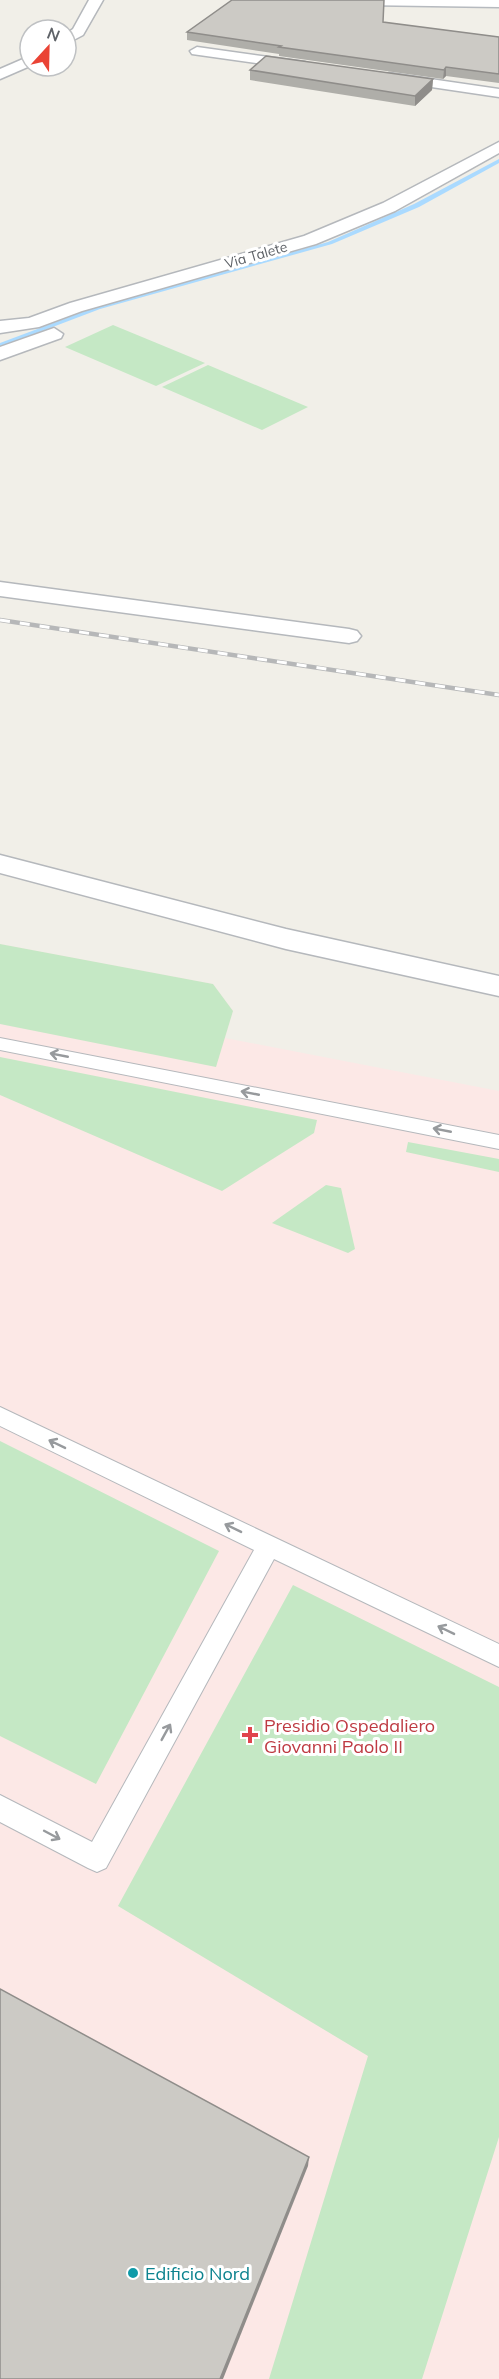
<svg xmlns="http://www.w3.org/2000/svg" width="499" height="2379" font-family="Mulish,sans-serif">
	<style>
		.medical { fill: #fce8e6 }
		.green { fill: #c5e8c5 }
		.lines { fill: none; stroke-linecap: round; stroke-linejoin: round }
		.stream { fill: #aadaff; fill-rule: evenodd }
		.service-casing { stroke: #b5b8bc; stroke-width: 2 }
		.minor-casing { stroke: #b5b8bc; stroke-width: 3 }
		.secondary-casing { stroke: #b6babf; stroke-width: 3 }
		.service { fill: #fff; fill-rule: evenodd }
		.minor { fill: #fff; fill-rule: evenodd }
		.secondary { fill: #fff; fill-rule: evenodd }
		.rail-casing { stroke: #b6b7b8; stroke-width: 4.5 }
		.rail { stroke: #fff; stroke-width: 3; stroke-dasharray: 10; stroke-linecap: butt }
		.wall { fill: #afaea9 }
		.shaded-wall { fill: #8f8d8a }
		.building { fill: #cccac5; stroke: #8f8d8a; stroke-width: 1.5 }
		.oneway { stroke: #979a9d }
		.health-dot { fill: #e0444e; stroke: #fff; stroke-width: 2 }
		.culture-dot { fill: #0f9aa8; stroke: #fff; stroke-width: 2 }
		.labels { text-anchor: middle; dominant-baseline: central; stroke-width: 6; stroke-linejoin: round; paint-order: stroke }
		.far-street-label { font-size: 14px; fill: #5f6368; stroke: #fff }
		.near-health-label { font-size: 18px; fill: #be3a42; stroke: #fff; text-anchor: start }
		.near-culture-label { font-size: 18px; fill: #0d838f; stroke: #fff; text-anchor: start }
	</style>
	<rect width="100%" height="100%" fill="#f1efe8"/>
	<polygon class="medical" points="0,944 213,984 233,1011 225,1038 499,1091 499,2379 0,2379"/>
	<g class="green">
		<polygon points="113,325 205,363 156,386 65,347"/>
		<polygon points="208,365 308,407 262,430 162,387"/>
		<polygon points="0,944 213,984 233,1011 216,1067 0,1024"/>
		<polygon points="0,1057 317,1120 314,1133 222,1191 0,1095"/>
		<polygon points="408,1142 499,1159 499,1172 406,1152"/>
		<polygon points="326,1185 341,1188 355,1249 348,1253 272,1223"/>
		<polygon points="0,1441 219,1551 96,1784 0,1736"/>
		<polygon points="293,1585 499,1687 499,2137 422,2379 269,2379 368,2056 118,1906"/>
	</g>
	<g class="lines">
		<polygon class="stream" points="499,159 499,163 419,207 332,244 100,309 0,347 0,343 96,307 328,242 414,204"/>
		<defs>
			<g id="service">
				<polygon points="0,1038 499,1135 499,1149 0,1050"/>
				<polygon points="0,1407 499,1644 499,1667 274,1559 106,1868 97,1872 88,1868 0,1822 0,1795 92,1842 254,1550 0,1426"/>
			</g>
			<g id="minor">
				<polygon points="89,0 103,0 83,35 66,44 66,34 73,29"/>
				<polygon points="197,47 305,62 312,66 305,70 192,54 190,51"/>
				<polygon points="30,56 30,66 0,79 0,69"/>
				<polygon points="389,73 499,89 499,97 384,80 382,77"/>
				<polygon points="499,142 499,153 395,211 316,244 82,311 39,327 0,333 0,321 29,318 70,303 304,236 383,203"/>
				<polygon points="54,328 63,334 61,338 0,360 0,347"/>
				<polygon points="0,582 349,629 357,631 361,636 357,641 349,643 0,596"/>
				<polygon points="0,855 286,929 499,976 499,996 286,949 0,873"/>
			</g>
			<polygon id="secondary" points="287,0 499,0 499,7 294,4"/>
		</defs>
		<use href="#service" class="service-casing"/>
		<use href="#minor" class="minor-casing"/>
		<use href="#secondary" class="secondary-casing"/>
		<use href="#service" class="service"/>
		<use href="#minor" class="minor"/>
		<use href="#secondary" class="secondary"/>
		<defs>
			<polyline id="rail" points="0,620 499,695"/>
		</defs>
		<use href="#rail" class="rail-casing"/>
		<use href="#rail" class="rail"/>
	</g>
	<g class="wall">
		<polygon points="383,22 499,37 499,83 446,76 443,79 279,56 279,54 187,40 187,32"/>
		<polygon points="250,70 433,79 432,90 415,106 250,80"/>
	</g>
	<g class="shaded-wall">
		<polygon points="446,67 446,76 443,79 444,70"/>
		<polygon points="433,79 432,90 415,106 415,96"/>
		<polygon points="309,2157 308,2166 223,2379 220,2379"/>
	</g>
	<g class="building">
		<polygon points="232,0 384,0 383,22 499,37 499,74 446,67 444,70 279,47 281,46 187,32"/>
		<polygon points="266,56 433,79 415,96 250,70"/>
		<polygon points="0,1989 309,2157 220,2379 0,2379"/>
	</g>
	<defs><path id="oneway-shaft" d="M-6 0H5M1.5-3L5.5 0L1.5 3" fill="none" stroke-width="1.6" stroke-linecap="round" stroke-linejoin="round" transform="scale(1.5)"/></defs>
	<g class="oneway">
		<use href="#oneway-shaft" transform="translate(59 1055) rotate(-169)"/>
		<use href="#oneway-shaft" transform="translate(250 1093) rotate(-169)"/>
		<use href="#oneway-shaft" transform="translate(442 1130) rotate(-169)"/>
		<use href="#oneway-shaft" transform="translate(57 1444) rotate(-154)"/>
		<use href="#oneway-shaft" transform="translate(233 1528) rotate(-154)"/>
		<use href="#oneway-shaft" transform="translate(446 1630) rotate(-154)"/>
		<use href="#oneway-shaft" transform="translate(166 1732) rotate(-61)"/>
		<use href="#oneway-shaft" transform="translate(52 1835) rotate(28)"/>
	</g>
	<path class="health-dot" d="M247 1726h6v6h6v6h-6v6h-6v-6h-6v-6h6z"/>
	<circle class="culture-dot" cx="133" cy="2273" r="6"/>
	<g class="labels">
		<g class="far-street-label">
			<text transform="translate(256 255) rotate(-16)">Via Talete</text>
		</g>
		<g class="near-health-label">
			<text x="264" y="1725">Presidio Ospedaliero<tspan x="264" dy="21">Giovanni Paolo II</tspan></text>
		</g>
		<g class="near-culture-label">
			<text x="145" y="2273">Edificio Nord</text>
		</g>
	</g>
	<g transform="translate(48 48) rotate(22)"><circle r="28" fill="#ffffff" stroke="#bfc1c3" stroke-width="1.5"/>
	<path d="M0-4.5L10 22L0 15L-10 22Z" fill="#ea4335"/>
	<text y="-9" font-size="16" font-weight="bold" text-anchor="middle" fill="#5f6368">N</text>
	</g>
</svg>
